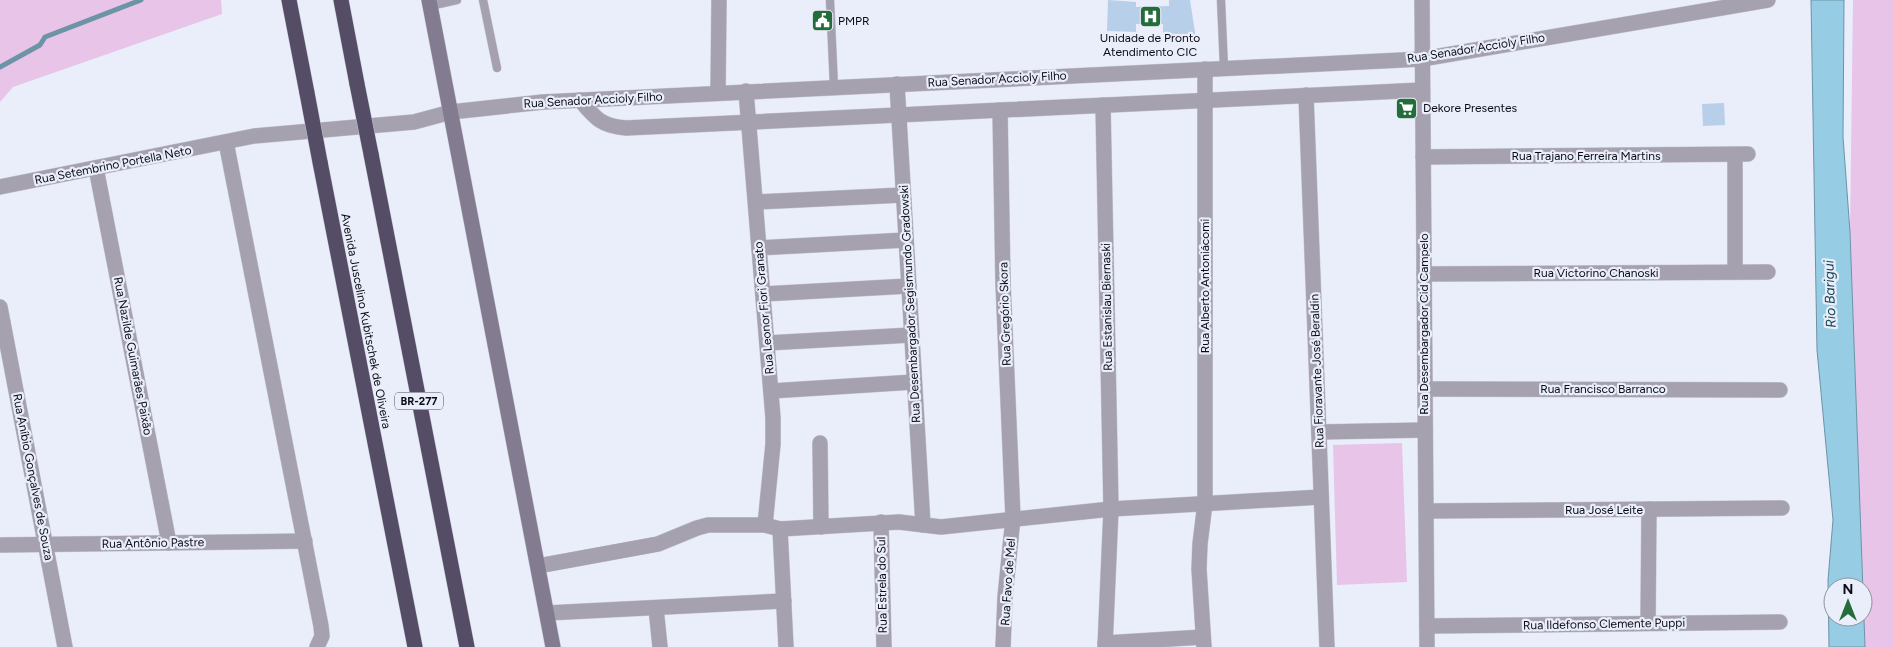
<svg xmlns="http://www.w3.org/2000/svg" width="1893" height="647" font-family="Figtree,sans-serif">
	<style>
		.green { fill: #e7c4e8 }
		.water { fill: #96cde4; stroke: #6c93a6; fill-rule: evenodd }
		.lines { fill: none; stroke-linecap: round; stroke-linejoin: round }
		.stream { stroke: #6c93a6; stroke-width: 5 }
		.building { fill: #b7cfe9 }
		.service-casing { stroke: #c6c9d5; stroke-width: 9 }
		.minor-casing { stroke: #c6c9d5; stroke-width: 16 }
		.tertiary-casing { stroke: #c6c9d5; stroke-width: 16 }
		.secondary-casing { stroke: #c6c9d5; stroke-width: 16 }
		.motorway-casing { stroke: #c6c9d5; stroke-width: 16 }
		.service { stroke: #a5a1ae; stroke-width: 8 }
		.minor { stroke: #a5a1ae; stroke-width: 15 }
		.tertiary { stroke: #a5a1ae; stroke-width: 15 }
		.secondary { stroke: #837c90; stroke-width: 15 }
		.motorway { stroke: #554c66; stroke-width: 15 }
		.motorway-bridge-casing { stroke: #c6c9d5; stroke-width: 16; stroke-linecap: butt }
		.motorway-bridge { stroke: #554c66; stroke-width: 15 }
		.labels { text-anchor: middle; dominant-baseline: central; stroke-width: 4.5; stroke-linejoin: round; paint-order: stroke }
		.shield { fill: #eaedfa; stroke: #4c4f5a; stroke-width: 1 }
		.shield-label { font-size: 11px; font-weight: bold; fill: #090b15 }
		.poi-label { font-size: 12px; fill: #090b15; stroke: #eaedfa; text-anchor: start }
		.street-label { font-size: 12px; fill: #090b15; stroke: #eaedfa }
		.water-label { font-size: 14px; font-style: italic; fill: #164555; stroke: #eaedfa }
	</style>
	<rect width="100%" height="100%" fill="#eaedfa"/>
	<g class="green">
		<polygon points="0,0 221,0 222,14 13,87 0,102"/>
		<polygon points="1853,0 1893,0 1893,647 1865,647 1850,232"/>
		<polygon points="1402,443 1407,582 1337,585 1333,445"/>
	</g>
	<path class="water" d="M1811,0H1844L1843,137L1850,232L1865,647H1829L1828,580L1833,520L1817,350ZM1833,587H1863V617H1833Z"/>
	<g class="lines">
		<polyline class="stream" points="0,67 40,45 45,37 141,0"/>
	</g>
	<g class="building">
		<polygon points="1108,0 1136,2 1136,7 1169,6 1169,0 1190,0 1196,39 1163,39 1163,24 1136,24 1136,32 1107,31"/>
		<polygon points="1724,103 1725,125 1703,126 1702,104"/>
	</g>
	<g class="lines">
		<defs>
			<g id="service">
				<polyline points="483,0 497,68"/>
				<polyline points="830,0 834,87"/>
				<polyline points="1221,0 1224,68"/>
				<polyline points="430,6 457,0"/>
			</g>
			<g id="minor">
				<polyline points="1422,59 1768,0"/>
				<polyline points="897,84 923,525"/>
				<polyline points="746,91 773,418 773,444 765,525"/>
				<polyline points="1306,95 1327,647"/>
				<path d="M580,100C595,118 601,126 626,128L1422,90"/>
				<polyline points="1103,105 1111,509 1105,647"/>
				<polyline points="1000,110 1003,283 1013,518 1005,597 1003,647"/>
				<polyline points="1423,157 1748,154"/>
				<polyline points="96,168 169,543"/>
				<polyline points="756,202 903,195"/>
				<polyline points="759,248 906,240"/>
				<polyline points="1735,272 1735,155"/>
				<polyline points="1424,274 1768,272"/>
				<polyline points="763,294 909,286"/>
				<polyline points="0,307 65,647"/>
				<polyline points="767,343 911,335"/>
				<polyline points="1425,389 1780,390"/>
				<polyline points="771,391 914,382"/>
				<polyline points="1319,432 1425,430"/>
				<polyline points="820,443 821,527"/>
				<polyline points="1426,511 1782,508"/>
				<polyline points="881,522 884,647"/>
				<polyline points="780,529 786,647"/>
				<polyline points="538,566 658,544 697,528 708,525 765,525 780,529 899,522 941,527 1111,509 1321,497"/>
				<polyline points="656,608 660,647"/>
				<polyline points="547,613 784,601"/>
				<polyline points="1648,623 1649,509"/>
				<polyline points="1427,626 1780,622"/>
				<polyline points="1105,643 1203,637"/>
				<polyline points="1204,647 1199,569 1200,544 1205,503 1205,69"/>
			</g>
			<g id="tertiary">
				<polyline points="1422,0 1427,647"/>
				<polyline points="718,93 719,0"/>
				<polyline points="226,142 321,626 322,636 317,647"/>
				<polyline points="0,187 254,136 414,122 451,112 543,102 1422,59"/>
				<polyline points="0,545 305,541"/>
			</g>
			<polyline id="secondary" points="429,0 553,647"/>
			<g id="motorway">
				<polyline points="289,0 307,93"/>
				<polyline points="341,0 357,84"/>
				<polyline points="371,154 467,647"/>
				<polyline points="320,162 415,647"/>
			</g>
		</defs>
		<use href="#service" class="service-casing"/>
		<use href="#minor" class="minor-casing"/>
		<use href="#tertiary" class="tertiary-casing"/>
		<use href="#secondary" class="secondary-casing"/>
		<use href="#motorway" class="motorway-casing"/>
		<use href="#service" class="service"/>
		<use href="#minor" class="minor"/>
		<use href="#tertiary" class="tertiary"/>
		<use href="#secondary" class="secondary"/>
		<use href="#motorway" class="motorway"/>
		<defs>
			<g id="motorway-bridge">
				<polyline points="357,84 371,154"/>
				<polyline points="307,93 320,162"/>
			</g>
		</defs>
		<use href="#motorway-bridge" class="motorway-bridge-casing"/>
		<use href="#motorway-bridge" class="motorway-bridge"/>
	</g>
	<defs>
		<symbol id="hospital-square" viewBox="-11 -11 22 22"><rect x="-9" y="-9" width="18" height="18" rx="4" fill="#236d3b" stroke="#eaedfa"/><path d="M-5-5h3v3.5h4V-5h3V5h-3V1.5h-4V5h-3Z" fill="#fff"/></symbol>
		<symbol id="civic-square" viewBox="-11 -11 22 22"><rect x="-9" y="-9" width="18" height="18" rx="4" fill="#236d3b" stroke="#eaedfa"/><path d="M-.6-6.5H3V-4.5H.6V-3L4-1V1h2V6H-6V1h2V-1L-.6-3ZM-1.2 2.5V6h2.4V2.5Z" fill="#fff"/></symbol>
		<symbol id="supermarket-square" viewBox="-11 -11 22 22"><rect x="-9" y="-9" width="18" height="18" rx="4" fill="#236d3b" stroke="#eaedfa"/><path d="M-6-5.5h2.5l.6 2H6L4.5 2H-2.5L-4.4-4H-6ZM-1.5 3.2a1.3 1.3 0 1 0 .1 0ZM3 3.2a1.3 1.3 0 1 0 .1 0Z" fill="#fff"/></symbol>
	</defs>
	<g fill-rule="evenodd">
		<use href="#hospital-square" x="1138" y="4" width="25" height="25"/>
		<use href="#civic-square" x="810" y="8" width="25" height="25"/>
		<use href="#supermarket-square" x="1394" y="96" width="25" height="25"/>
	</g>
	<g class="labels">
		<rect class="shield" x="395" y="392.5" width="48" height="17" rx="4"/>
		<g class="shield-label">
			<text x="419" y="401">BR-277</text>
		</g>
		<g class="poi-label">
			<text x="838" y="21">PMPR</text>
			<text x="1150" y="38" text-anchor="middle">Unidade de Pronto<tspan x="1150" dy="14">Atendimento CIC</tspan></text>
			<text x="1423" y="108">Dekore Presentes</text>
		</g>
		<g class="street-label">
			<text transform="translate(1476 48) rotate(-9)">Rua Senador Accioly Filho</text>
			<text transform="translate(997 79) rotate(-3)">Rua Senador Accioly Filho</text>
			<text transform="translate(593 100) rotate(-3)">Rua Senador Accioly Filho</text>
			<text x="1586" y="156">Rua Trajano Ferreira Martins</text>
			<text transform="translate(113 165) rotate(-11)">Rua Setembrino Portella Neto</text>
			<text x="1596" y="273">Rua Victorino Chanoski</text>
			<text transform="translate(1205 286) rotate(-90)">Rua Alberto Antoniácomi</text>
			<text transform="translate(910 304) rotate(-93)">Rua Desembargador Segismundo Gradowski</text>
			<text transform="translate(1107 307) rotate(-91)">Rua Estanislau Biernaski</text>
			<text transform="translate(764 308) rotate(-95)">Rua Leonor Fiori Granato</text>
			<text transform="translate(1005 314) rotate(-92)">Rua Gregório Skora</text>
			<text transform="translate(366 321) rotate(79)">Avenida Juscelino Kubitschek de Oliveira</text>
			<text transform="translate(1424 324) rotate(-90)">Rua Desembargador Cid Campelo</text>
			<text transform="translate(133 356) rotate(79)">Rua Nazilde Guimarães Paixão</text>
			<text transform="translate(1317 371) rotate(-92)">Rua Fioravante José Beraldin</text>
			<text x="1603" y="389">Rua Francisco Barranco</text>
			<text transform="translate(33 477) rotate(79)">Rua Aníbio Gonçalves de Souza</text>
			<text x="1604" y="510">Rua José Leite</text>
			<text transform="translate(153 543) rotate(-1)">Rua Antônio Pastre</text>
			<text transform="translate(1008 582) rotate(-86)">Rua Favo de Mel</text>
			<text transform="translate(882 585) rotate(-91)">Rua Estrela do Sul</text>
			<text transform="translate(1604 624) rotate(-1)">Rua Ildefonso Clemente Puppi</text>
		</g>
		<g class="water-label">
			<text transform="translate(1830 294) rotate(-92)">Rio Barigui</text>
		</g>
	</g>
	<g transform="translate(1848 602)"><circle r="24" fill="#eaedfa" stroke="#90939e"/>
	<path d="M0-4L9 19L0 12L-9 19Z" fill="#236d3b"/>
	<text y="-8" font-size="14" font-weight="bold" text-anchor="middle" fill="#090b15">N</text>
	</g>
</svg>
